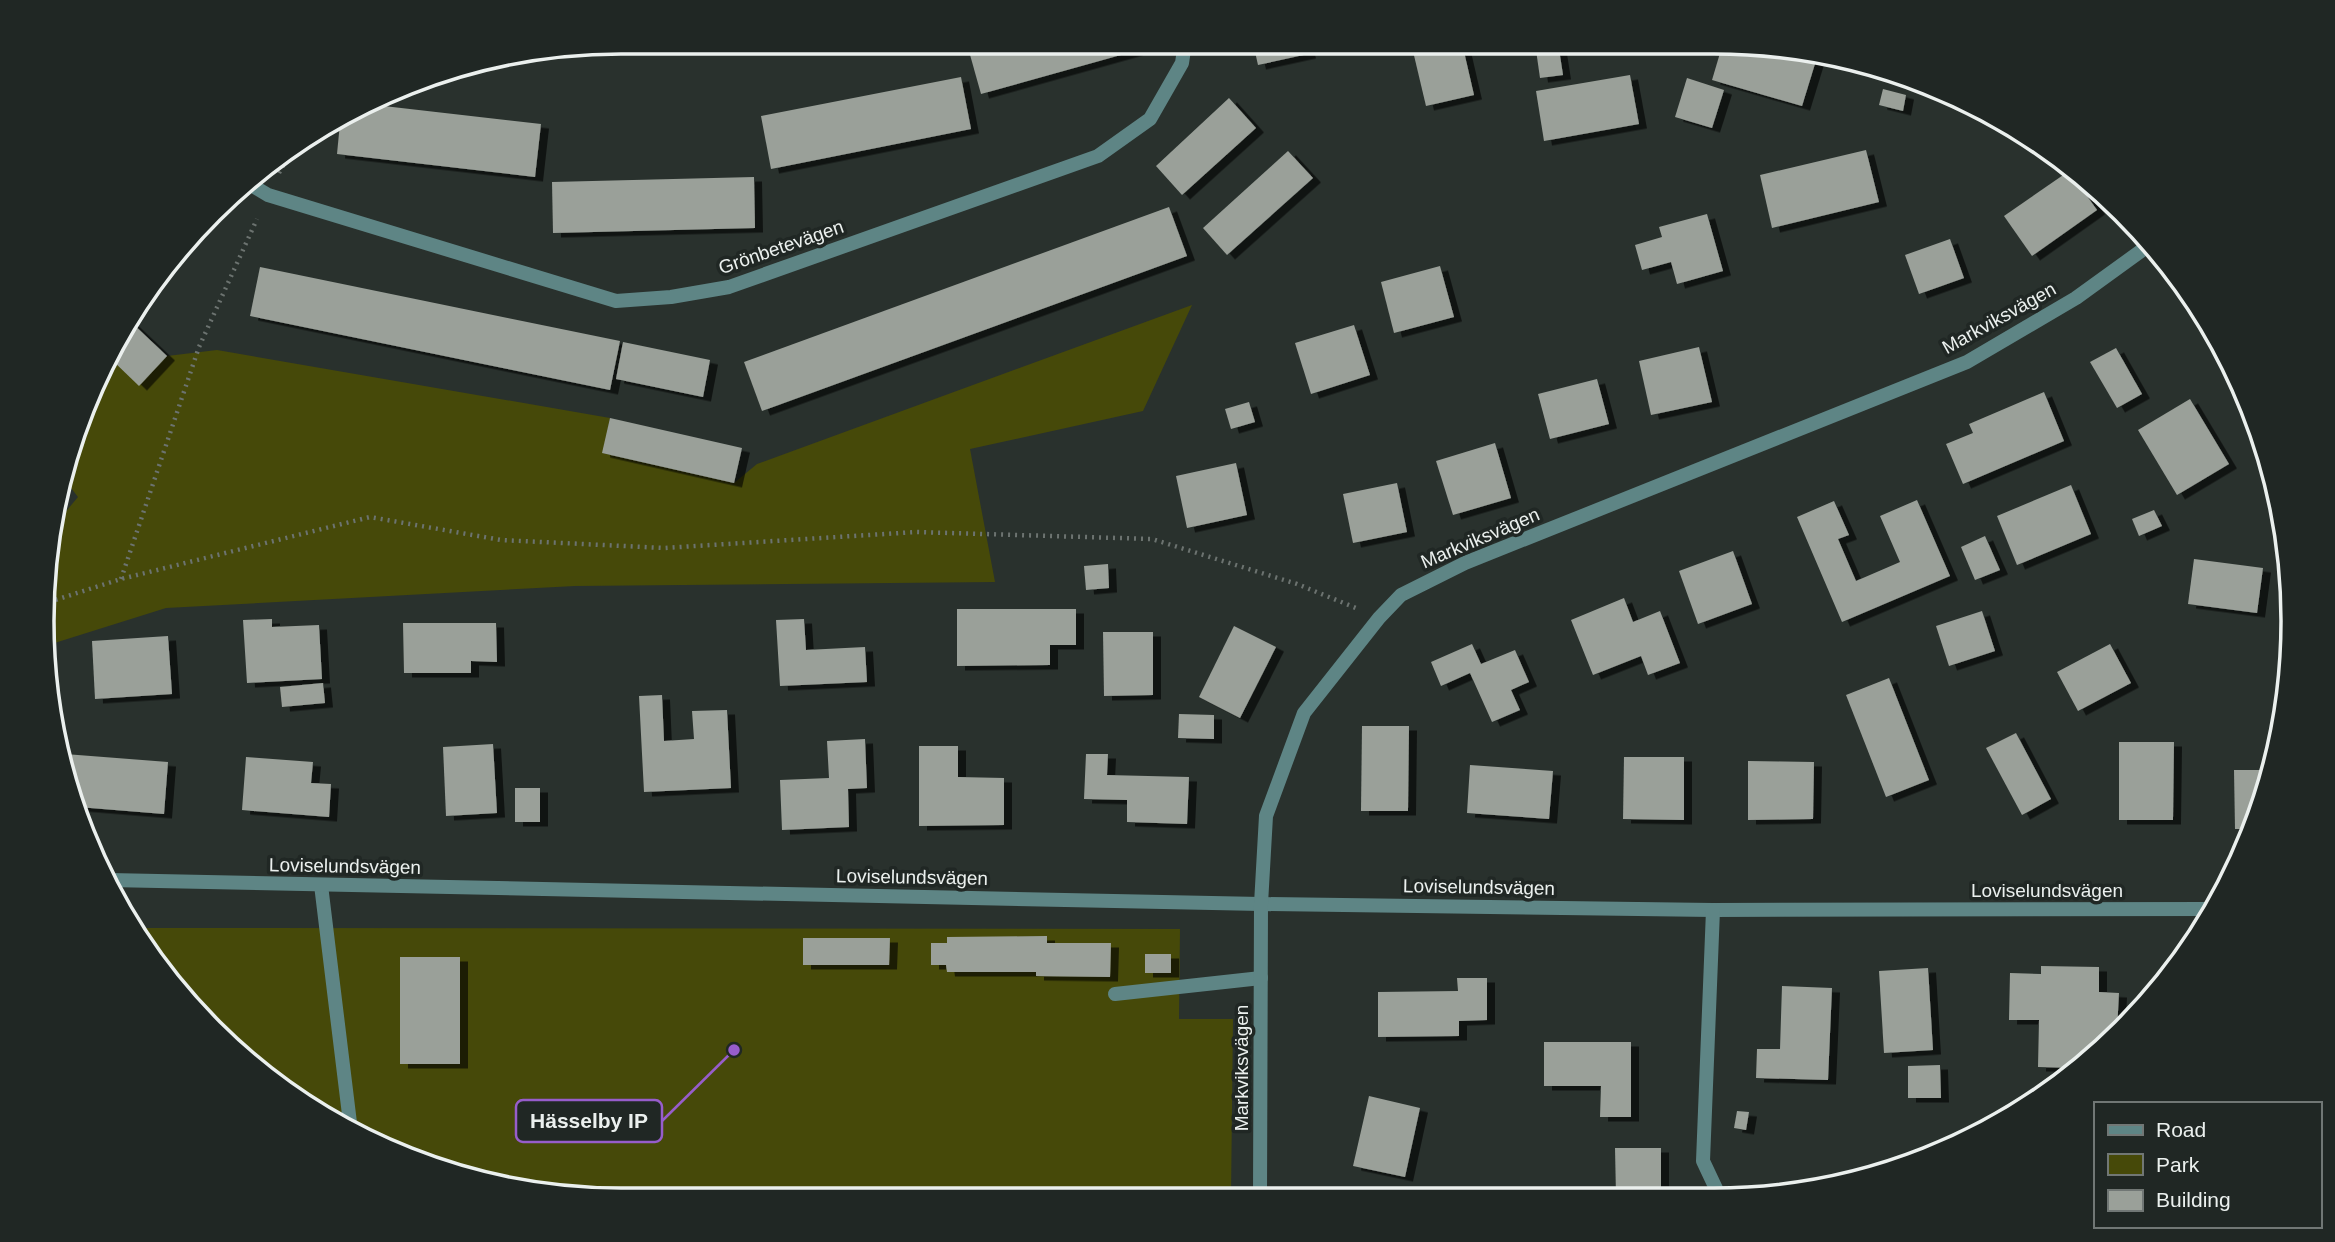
<svg xmlns="http://www.w3.org/2000/svg" width="2335" height="1242" font-family="Helvetica,sans-serif">
	<style>
		.green { fill: #464909 }
		.building { fill: #9aa099; filter: url(#shadow) }
		.lines { fill: none; stroke-linecap: round; stroke-linejoin: round }
		.path { stroke: #6c7370; stroke-width: 4.5; stroke-dasharray: 2 5; stroke-linecap: butt }
		.lane { stroke: #5e8585; stroke-width: 14 }
		.street { stroke: #5e8585; stroke-width: 14 }
		.labels { text-anchor: middle; dominant-baseline: central; stroke-width: 7; stroke-linejoin: round; paint-order: stroke }
		.street-label { font-size: 19px; fill: #ebf0ee; stroke: #202724 }
		.rim { fill: none; stroke: #ebf0ee; stroke-width: 3.5 }
		.leader { fill: none; stroke: #975dcb; stroke-width: 2.5 }
		.callout-dot { fill: #975dcb; stroke: #202724; stroke-width: 2.5 }
		.callout { fill: #202724; stroke: #975dcb; stroke-width: 2.5 }
		.callout-label { font-size: 21px; text-anchor: middle; font-weight: bold; fill: #ebf0ee }
	</style>
	<defs>
		<filter id="shadow"><feDropShadow dx="8" dy="4.5" stdDeviation="0" flood-color="#0009"/></filter>
	</defs>
	<rect width="100%" height="100%" fill="#29312d"/>
	<g class="green">
		<polygon points="621,42 725,42 722,48 593,47"/>
		<polygon points="1192,305 1143,411 970,449 995,582 575,586 166,608 45,646 57,522 78,497 61,475 62,472 112,360 139,385 167,356 217,350 610,418 603,453 734,483 757,464"/>
		<polygon points="139,928 1180,929 1179,1019 1233,1019 1231,1197 584,1199 472,1180 365,1140 269,1081 186,1003"/>
	</g>
	<g class="building">
		<polygon points="971,42 1133,43 1135,51 981,94 967,44"/>
		<polygon points="1253,43 1305,43 1308,54 1258,65"/>
		<polygon points="1430,43 1462,43 1474,95 1426,106 1412,47"/>
		<polygon points="1535,43 1558,43 1563,75 1540,78"/>
		<polygon points="1723,43 1751,43 1818,54 1802,106 1712,80"/>
		<polygon points="1630,75 1639,124 1544,141 1536,91"/>
		<polygon points="961,77 971,129 771,169 761,116"/>
		<polygon points="1687,78 1724,90 1712,128 1675,117"/>
		<polygon points="1883,89 1906,95 1903,111 1879,105"/>
		<polygon points="1229,98 1256,128 1182,195 1156,166"/>
		<polygon points="375,105 541,124 535,177 337,154 340,123"/>
		<polygon points="1866,150 1879,202 1772,228 1760,175"/>
		<polygon points="1288,151 1313,178 1227,255 1203,228"/>
		<polygon points="2069,171 2097,210 2032,256 2004,216"/>
		<polygon points="754,177 755,228 553,233 552,182"/>
		<polygon points="1169,207 1187,256 762,411 744,362"/>
		<polygon points="1707,214 1723,271 1677,284 1671,262 1642,270 1635,245 1662,237 1659,227"/>
		<polygon points="1950,239 1964,278 1919,294 1905,255"/>
		<polygon points="1440,266 1454,317 1394,333 1381,282"/>
		<polygon points="260,267 620,341 610,390 250,316"/>
		<polygon points="130,321 167,356 139,386 112,360"/>
		<polygon points="1354,325 1370,375 1311,394 1295,343"/>
		<polygon points="2220,340 2228,360 2214,346"/>
		<polygon points="623,342 710,360 703,397 616,379"/>
		<polygon points="1699,347 1712,402 1651,415 1639,361"/>
		<polygon points="2116,348 2142,394 2117,408 2090,362"/>
		<polygon points="1597,379 1609,424 1550,439 1538,394"/>
		<polygon points="2044,392 2064,441 1963,484 1946,444 1973,433 1969,424"/>
		<polygon points="2190,399 2229,464 2177,495 2138,430"/>
		<polygon points="1249,402 1255,422 1231,429 1225,409"/>
		<polygon points="610,418 742,448 734,483 602,453"/>
		<polygon points="1495,443 1511,498 1453,515 1436,461"/>
		<polygon points="1236,463 1247,515 1187,528 1176,476"/>
		<polygon points="1397,483 1407,532 1353,543 1343,494"/>
		<polygon points="2071,485 2091,534 2017,565 1997,516"/>
		<polygon points="1917,500 1950,576 1842,622 1797,517 1834,501 1849,535 1838,539 1856,581 1900,562 1880,516"/>
		<polygon points="2154,510 2162,526 2139,536 2132,519"/>
		<polygon points="1985,536 2000,570 1975,580 1961,547"/>
		<polygon points="1733,551 1752,604 1698,624 1679,571"/>
		<polygon points="2194,559 2263,568 2257,613 2188,604"/>
		<polygon points="1108,564 1109,588 1086,590 1084,566"/>
		<polygon points="1624,598 1633,622 1660,611 1680,663 1648,675 1641,656 1593,675 1571,620"/>
		<polygon points="957,609 1076,609 1076,645 1050,645 1050,665 957,666"/>
		<polygon points="1982,611 1995,651 1949,666 1936,626"/>
		<polygon points="272,619 272,627 319,625 322,679 247,683 243,620"/>
		<polygon points="804,619 806,650 865,647 867,682 780,686 776,620"/>
		<polygon points="403,623 496,623 497,662 471,661 471,673 404,673"/>
		<polygon points="1234,626 1276,647 1240,718 1199,697"/>
		<polygon points="1103,632 1153,632 1153,695 1104,696"/>
		<polygon points="168,636 172,694 95,699 92,641"/>
		<polygon points="2290,641 2292,659 2290,667 2285,666"/>
		<polygon points="1472,644 1481,664 1515,650 1529,682 1511,690 1520,710 1492,722 1470,673 1441,686 1431,662"/>
		<polygon points="2110,644 2131,683 2078,711 2057,672"/>
		<polygon points="1889,678 1929,780 1886,797 1846,695"/>
		<polygon points="323,683 325,703 282,707 280,687"/>
		<polygon points="662,695 664,741 694,739 692,711 727,710 731,788 644,792 639,696"/>
		<polygon points="1179,714 1214,715 1214,739 1178,738"/>
		<polygon points="1362,726 1409,726 1408,811 1361,811"/>
		<polygon points="2016,733 2051,799 2022,815 1986,748"/>
		<polygon points="865,739 867,788 848,789 849,827 782,830 780,780 829,778 827,741"/>
		<polygon points="2119,742 2174,742 2173,820 2119,820"/>
		<polygon points="493,744 497,813 446,816 443,747"/>
		<polygon points="919,746 958,746 958,777 1004,778 1004,825 919,826"/>
		<polygon points="65,754 168,762 164,814 78,807"/>
		<polygon points="1086,754 1108,754 1107,775 1189,777 1187,824 1127,822 1127,800 1084,799"/>
		<polygon points="246,757 313,762 311,783 331,784 329,817 242,810"/>
		<polygon points="1624,757 1684,757 1684,820 1623,819"/>
		<polygon points="1748,761 1814,762 1813,819 1748,820"/>
		<polygon points="1470,765 1553,771 1549,819 1467,813"/>
		<polygon points="2234,770 2273,770 2251,829 2235,829"/>
		<rect x="515" y="788" width="25" height="34"/>
		<polygon points="1047,936 1047,943 1111,943 1110,977 1036,976 1036,972 947,972 946,965 931,965 931,943 947,943 947,937"/>
		<polygon points="803,938 890,938 889,965 803,965"/>
		<rect x="1145" y="954" width="26" height="19"/>
		<rect x="400" y="957" width="60" height="107"/>
		<polygon points="2041,966 2099,967 2099,992 2119,993 2117,1031 2110,1037 2098,1036 2098,1048 2075,1068 2038,1067 2039,1020 2009,1020 2010,973 2041,974"/>
		<polygon points="1928,968 1933,1050 1884,1053 1879,971"/>
		<polygon points="1457,978 1487,978 1487,1020 1459,1021 1459,1036 1378,1037 1378,992 1458,991"/>
		<polygon points="1782,986 1832,988 1828,1080 1756,1078 1757,1049 1780,1049"/>
		<polygon points="1544,1042 1631,1042 1631,1117 1600,1117 1601,1086 1544,1086"/>
		<polygon points="1940,1065 1941,1098 1908,1098 1908,1066"/>
		<polygon points="1369,1096 1420,1108 1405,1177 1353,1166"/>
		<polygon points="1737,1111 1749,1112 1746,1130 1734,1128"/>
		<polygon points="1615,1148 1661,1148 1661,1195 1616,1196"/>
		<polygon points="1857,1173 1858,1177 1802,1192 1800,1181"/>
	</g>
	<g class="lines">
		<g class="path">
			<polyline points="279,173 292,149"/>
			<polyline points="121,579 199,347 257,219"/>
			<polyline points="49,602 121,579 370,517 501,540 664,548 916,532 1152,539 1297,584 1356,608"/>
		</g>
		<g class="lane">
			<polyline points="321,885 351,1131"/>
			<polyline points="1115,994 1261,978"/>
		</g>
		<g class="street">
			<polyline points="248,183 268,195 616,301 671,297 729,287 1098,156 1150,119 1182,63 1185,43"/>
			<polyline points="109,880 1261,904 1713,910 2212,909"/>
			<polyline points="1713,910 1703,1161 1719,1195"/>
			<polyline points="1260,1197 1261,904 1266,816 1304,713 1379,618 1401,595 1465,563 1967,362 2076,298 2152,243"/>
		</g>
	</g>
	<g class="labels">
		<g class="street-label">
			<text transform="translate(781 247) rotate(-19)">Grönbetevägen</text>
			<text transform="translate(1999 318) rotate(-29)">Markviksvägen</text>
			<text transform="translate(1480 538) rotate(-23)">Markviksvägen</text>
			<text transform="translate(345 866) rotate(1)">Loviselundsvägen</text>
			<text transform="translate(912 877) rotate(1)">Loviselundsvägen</text>
			<text transform="translate(1479 887) rotate(1)">Loviselundsvägen</text>
			<text x="2047" y="890">Loviselundsvägen</text>
			<text transform="translate(1241 1068) rotate(-90)">Markviksvägen</text>
		</g>
	</g>
	<path d="M0 0H2335V1242H0ZM621 54H1714A567 567 0 0 1 2281 621V621A567 567 0 0 1 1714 1188H621A567 567 0 0 1 54 621V621A567 567 0 0 1 621 54Z" fill="#202724" fill-rule="evenodd"/>
	<path class="rim" d="M621 54H1714A567 567 0 0 1 2281 621V621A567 567 0 0 1 1714 1188H621A567 567 0 0 1 54 621V621A567 567 0 0 1 621 54Z"/>
	<path class="leader" d="M734 1050L662 1121"/>
	<circle class="callout-dot" cx="734" cy="1050" r="7"/>
	<rect class="callout" x="516" y="1100" width="146" height="42" rx="7"/>
	<g class="callout-label">
		<text x="589" y="1128">Hässelby IP</text>
	</g>
	<rect x="2094" y="1102" width="228" height="126" fill="#202724" stroke="#717775" stroke-width="2"/>
	<rect x="2108" y="1125" width="35" height="10" fill="#5e8585" stroke="#717775" stroke-width="2"/>
	<text x="2156" y="1137" font-size="21" fill="#ebf0ee">Road</text>
	<rect x="2108" y="1154" width="35" height="21" fill="#464909" stroke="#717775" stroke-width="2"/>
	<text x="2156" y="1172" font-size="21" fill="#ebf0ee">Park</text>
	<rect x="2108" y="1190" width="35" height="21" fill="#9aa099" stroke="#717775" stroke-width="2"/>
	<text x="2156" y="1207" font-size="21" fill="#ebf0ee">Building</text>
</svg>
